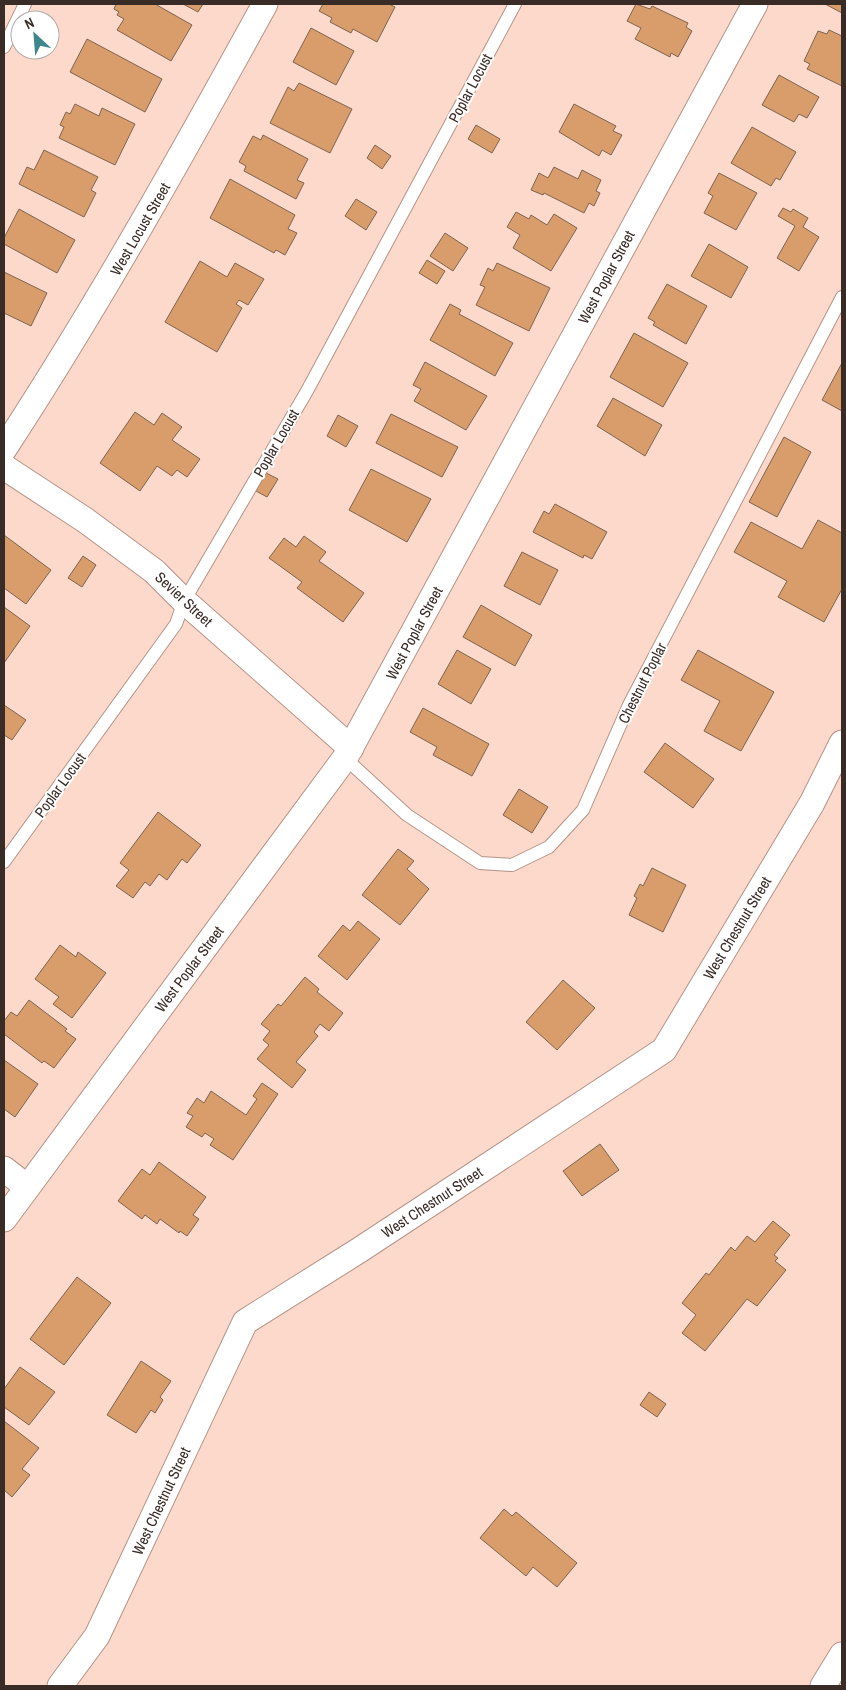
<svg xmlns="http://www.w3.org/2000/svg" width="846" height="1690" font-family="'Archivo Narrow',sans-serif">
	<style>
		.building { fill: #d99c6b; stroke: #7e6450 }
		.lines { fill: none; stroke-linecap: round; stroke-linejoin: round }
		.service-casing { stroke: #b59387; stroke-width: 14 }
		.minor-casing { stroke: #b59387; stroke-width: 27 }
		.service { stroke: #fff; stroke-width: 12 }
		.minor { stroke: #fff; stroke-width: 25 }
		.labels { text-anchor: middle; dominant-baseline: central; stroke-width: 4; stroke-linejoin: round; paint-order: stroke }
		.street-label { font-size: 15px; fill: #392c27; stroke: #fff }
	</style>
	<rect width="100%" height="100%" fill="#fdd9cc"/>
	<g class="building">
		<polygon points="116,4 155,4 192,25 171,61 117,30 124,19 117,15 119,12 114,9"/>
		<polygon points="183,4 203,4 198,12"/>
		<polygon points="323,4 389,4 395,7 377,42 353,29 351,33 330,22 332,18 319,11"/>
		<polygon points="636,4 650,9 652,6 688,23 686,27 692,31 678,57 671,53 670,57 635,39 641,28 627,21"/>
		<polygon points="825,4 842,4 842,13"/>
		<polygon points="311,28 354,51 336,85 293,62"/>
		<polygon points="829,30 842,36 842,86 807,69 810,64 804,61 818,31 827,34"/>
		<polygon points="87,39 162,79 145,112 70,72"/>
		<polygon points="779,75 819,97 807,118 799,114 794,122 762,105"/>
		<polygon points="299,83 352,109 330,153 270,123 288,87 294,91"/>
		<polygon points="75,104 99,116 102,108 135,124 115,165 59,138 64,127 60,125 66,112 70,114"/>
		<polygon points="574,104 616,126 613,131 622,135 611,155 602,150 599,156 559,132"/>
		<polygon points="476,125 500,139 492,153 468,139"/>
		<polygon points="752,127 796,152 780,180 776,178 771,186 731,163"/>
		<polygon points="263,135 308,159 297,180 304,183 296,199 244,171 246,166 239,162 253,136 261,140"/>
		<polygon points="375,145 391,156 382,169 367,158"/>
		<polygon points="44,150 98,177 91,190 96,193 84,217 19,184 27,167 34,170"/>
		<polygon points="554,167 578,179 582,170 601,180 596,191 600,193 594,206 589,203 584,213 544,193 543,195 531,190 539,173 548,178"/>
		<polygon points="719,173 757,193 736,230 704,213 713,196 708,193"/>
		<polygon points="230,179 295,215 288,229 297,233 285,255 276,250 274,253 210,218"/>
		<polygon points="356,199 377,212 366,230 345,216"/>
		<polygon points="783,208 791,212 793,209 808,218 803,227 819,237 799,271 777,258 795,226 778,216"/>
		<polygon points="19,209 75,240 57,273 4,244 4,238"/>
		<polygon points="516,212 529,219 531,215 547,225 554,214 577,228 551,271 513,248 520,235 507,227"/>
		<polygon points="445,233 468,248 453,271 430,256"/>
		<polygon points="709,244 748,267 731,298 691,276"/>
		<polygon points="427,260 445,271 437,284 419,273"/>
		<polygon points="200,261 227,277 235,263 264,279 248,305 239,300 236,304 242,308 217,352 165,322"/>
		<polygon points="497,263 550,288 529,331 476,305 485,287 480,285 488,268 493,271"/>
		<polygon points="4,272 47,293 31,326 4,313"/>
		<polygon points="667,284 707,306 686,344 653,325 655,322 648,318"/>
		<polygon points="450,304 461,310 459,314 513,343 495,376 430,340"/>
		<polygon points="634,333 688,363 663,407 610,377"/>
		<polygon points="425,362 487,396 466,430 414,401 421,389 413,385"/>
		<polygon points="842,363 842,411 822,400"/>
		<polygon points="613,398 662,425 645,456 597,426"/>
		<polygon points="135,412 154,425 162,413 182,427 172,440 200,459 187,477 177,470 172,476 157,466 140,491 100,463"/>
		<polygon points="391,414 458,447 442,477 376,443"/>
		<polygon points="338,415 358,426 346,447 327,436"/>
		<polygon points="784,437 811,452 777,517 749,502"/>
		<polygon points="371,469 431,499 407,542 349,510"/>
		<polygon points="266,473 278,479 267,497 256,491"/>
		<polygon points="555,504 607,532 592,559 584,555 583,558 533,532 544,511 549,514"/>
		<polygon points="818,520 842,533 842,589 824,622 778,597 787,581 734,552 751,522 802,549"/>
		<polygon points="4,535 51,570 26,604 4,588"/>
		<polygon points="304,536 326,552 319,561 364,593 343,622 297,588 302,582 269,558 284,538 296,547"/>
		<polygon points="522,552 558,570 540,605 504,586"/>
		<polygon points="83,556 96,565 82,587 68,578"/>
		<polygon points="481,605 532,635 515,666 463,637"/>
		<polygon points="4,607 30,626 4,663"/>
		<polygon points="457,650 491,669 471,704 438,684"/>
		<polygon points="698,650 774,692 741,751 704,731 720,701 681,680"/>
		<polygon points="4,705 26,720 12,740 4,735"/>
		<polygon points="423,708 489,744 472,776 433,755 437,747 410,732"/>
		<polygon points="665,743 714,779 693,808 644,772"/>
		<polygon points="519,789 548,807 532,833 503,815"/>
		<polygon points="158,812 201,845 187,863 182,859 167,880 159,874 150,886 145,882 133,898 116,886 129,870 120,863"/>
		<polygon points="398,849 414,861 407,869 429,889 400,925 362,895"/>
		<polygon points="652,868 686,885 663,932 629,915 637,898 634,896 640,884 643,886"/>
		<polygon points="358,921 380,939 347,980 318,956 343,925 350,931"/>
		<polygon points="60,945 76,957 78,952 106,973 72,1018 53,1004 59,997 35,979"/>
		<polygon points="305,977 319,989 317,992 343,1013 329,1031 320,1024 314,1032 318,1036 296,1062 306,1070 292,1088 257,1059 269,1045 263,1040 270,1031 261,1024 278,1004 281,1006"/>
		<polygon points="563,980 595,1008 557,1050 526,1022"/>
		<polygon points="29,1000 67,1029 65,1031 76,1039 54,1068 44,1061 42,1063 4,1034 4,1021 11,1012 17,1016"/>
		<polygon points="4,1060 38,1084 15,1117 4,1109"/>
		<polygon points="262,1083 278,1094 233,1160 210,1145 214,1139 205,1133 202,1137 186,1127 193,1116 187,1113 197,1098 204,1103 211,1091 246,1115 257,1099 253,1096"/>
		<polygon points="600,1144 619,1170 582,1196 563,1171"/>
		<polygon points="159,1162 206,1197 193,1215 199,1219 187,1236 180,1231 179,1233 160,1219 157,1224 145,1215 142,1219 118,1201 142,1169 150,1175"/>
		<polygon points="773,1221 790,1235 774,1255 778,1258 775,1261 786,1270 757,1306 747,1299 705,1351 682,1333 696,1315 682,1303 706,1273 709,1275 731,1247 735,1251 747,1236 755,1242"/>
		<polygon points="77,1277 111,1303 64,1365 30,1339"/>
		<polygon points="141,1361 171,1381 160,1397 163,1400 155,1413 151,1410 136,1433 107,1415"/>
		<polygon points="20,1367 55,1392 29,1425 4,1407 4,1389"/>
		<polygon points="649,1392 666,1404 657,1417 640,1405"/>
		<polygon points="4,1421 39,1448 22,1469 30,1475 12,1497 4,1490"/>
		<polygon points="504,1509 512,1516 516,1512 577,1563 557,1587 533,1567 526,1576 480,1538"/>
	</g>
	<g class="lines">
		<defs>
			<g id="service">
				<polyline points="4,47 25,4"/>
				<polyline points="345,758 407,815 480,863 512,865 549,847 583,810 629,705 842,297"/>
				<polyline points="4,862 176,624 184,601 307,391 515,4"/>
			</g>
			<g id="minor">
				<path d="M4,449C98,305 182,155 265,4"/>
				<polyline points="4,467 85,520 154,571 184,601 351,748"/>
				<polyline points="4,1169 27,1187"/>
				<polyline points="4,1219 345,758 755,4"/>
				<polyline points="60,1686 97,1636 245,1322 358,1251 664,1050 812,803 842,743"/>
				<polyline points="823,1686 842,1655"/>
			</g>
		</defs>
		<use href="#service" class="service-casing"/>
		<use href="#minor" class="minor-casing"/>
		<use href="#service" class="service"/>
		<use href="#minor" class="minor"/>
	</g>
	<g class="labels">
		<g class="street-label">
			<text transform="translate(470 88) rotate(-62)">Poplar Locust</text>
			<text transform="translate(140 229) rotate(-60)">West Locust Street</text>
			<text transform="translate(606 277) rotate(-62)">West Poplar Street</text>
			<text transform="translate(276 443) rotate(-60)">Poplar Locust</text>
			<text transform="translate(184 599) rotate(43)">Sevier Street</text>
			<text transform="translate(414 633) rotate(-62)">West Poplar Street</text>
			<text transform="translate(642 683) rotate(-63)">Chestnut Poplar</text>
			<text transform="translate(60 785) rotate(-54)">Poplar Locust</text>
			<text transform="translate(737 928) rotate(-59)">West Chestnut Street</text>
			<text transform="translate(189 969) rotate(-53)">West Poplar Street</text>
			<text transform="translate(432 1202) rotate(-33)">West Chestnut Street</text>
			<text transform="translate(161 1501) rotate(-65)">West Chestnut Street</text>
		</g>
	</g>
	<rect width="846" height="1690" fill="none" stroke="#392c27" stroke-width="10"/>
	<g transform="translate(35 35) rotate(334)"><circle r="24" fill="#ffffff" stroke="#b0aba9"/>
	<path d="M0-4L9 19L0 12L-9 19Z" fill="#3e858c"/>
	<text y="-8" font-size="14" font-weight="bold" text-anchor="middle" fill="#392c27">N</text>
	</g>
</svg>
